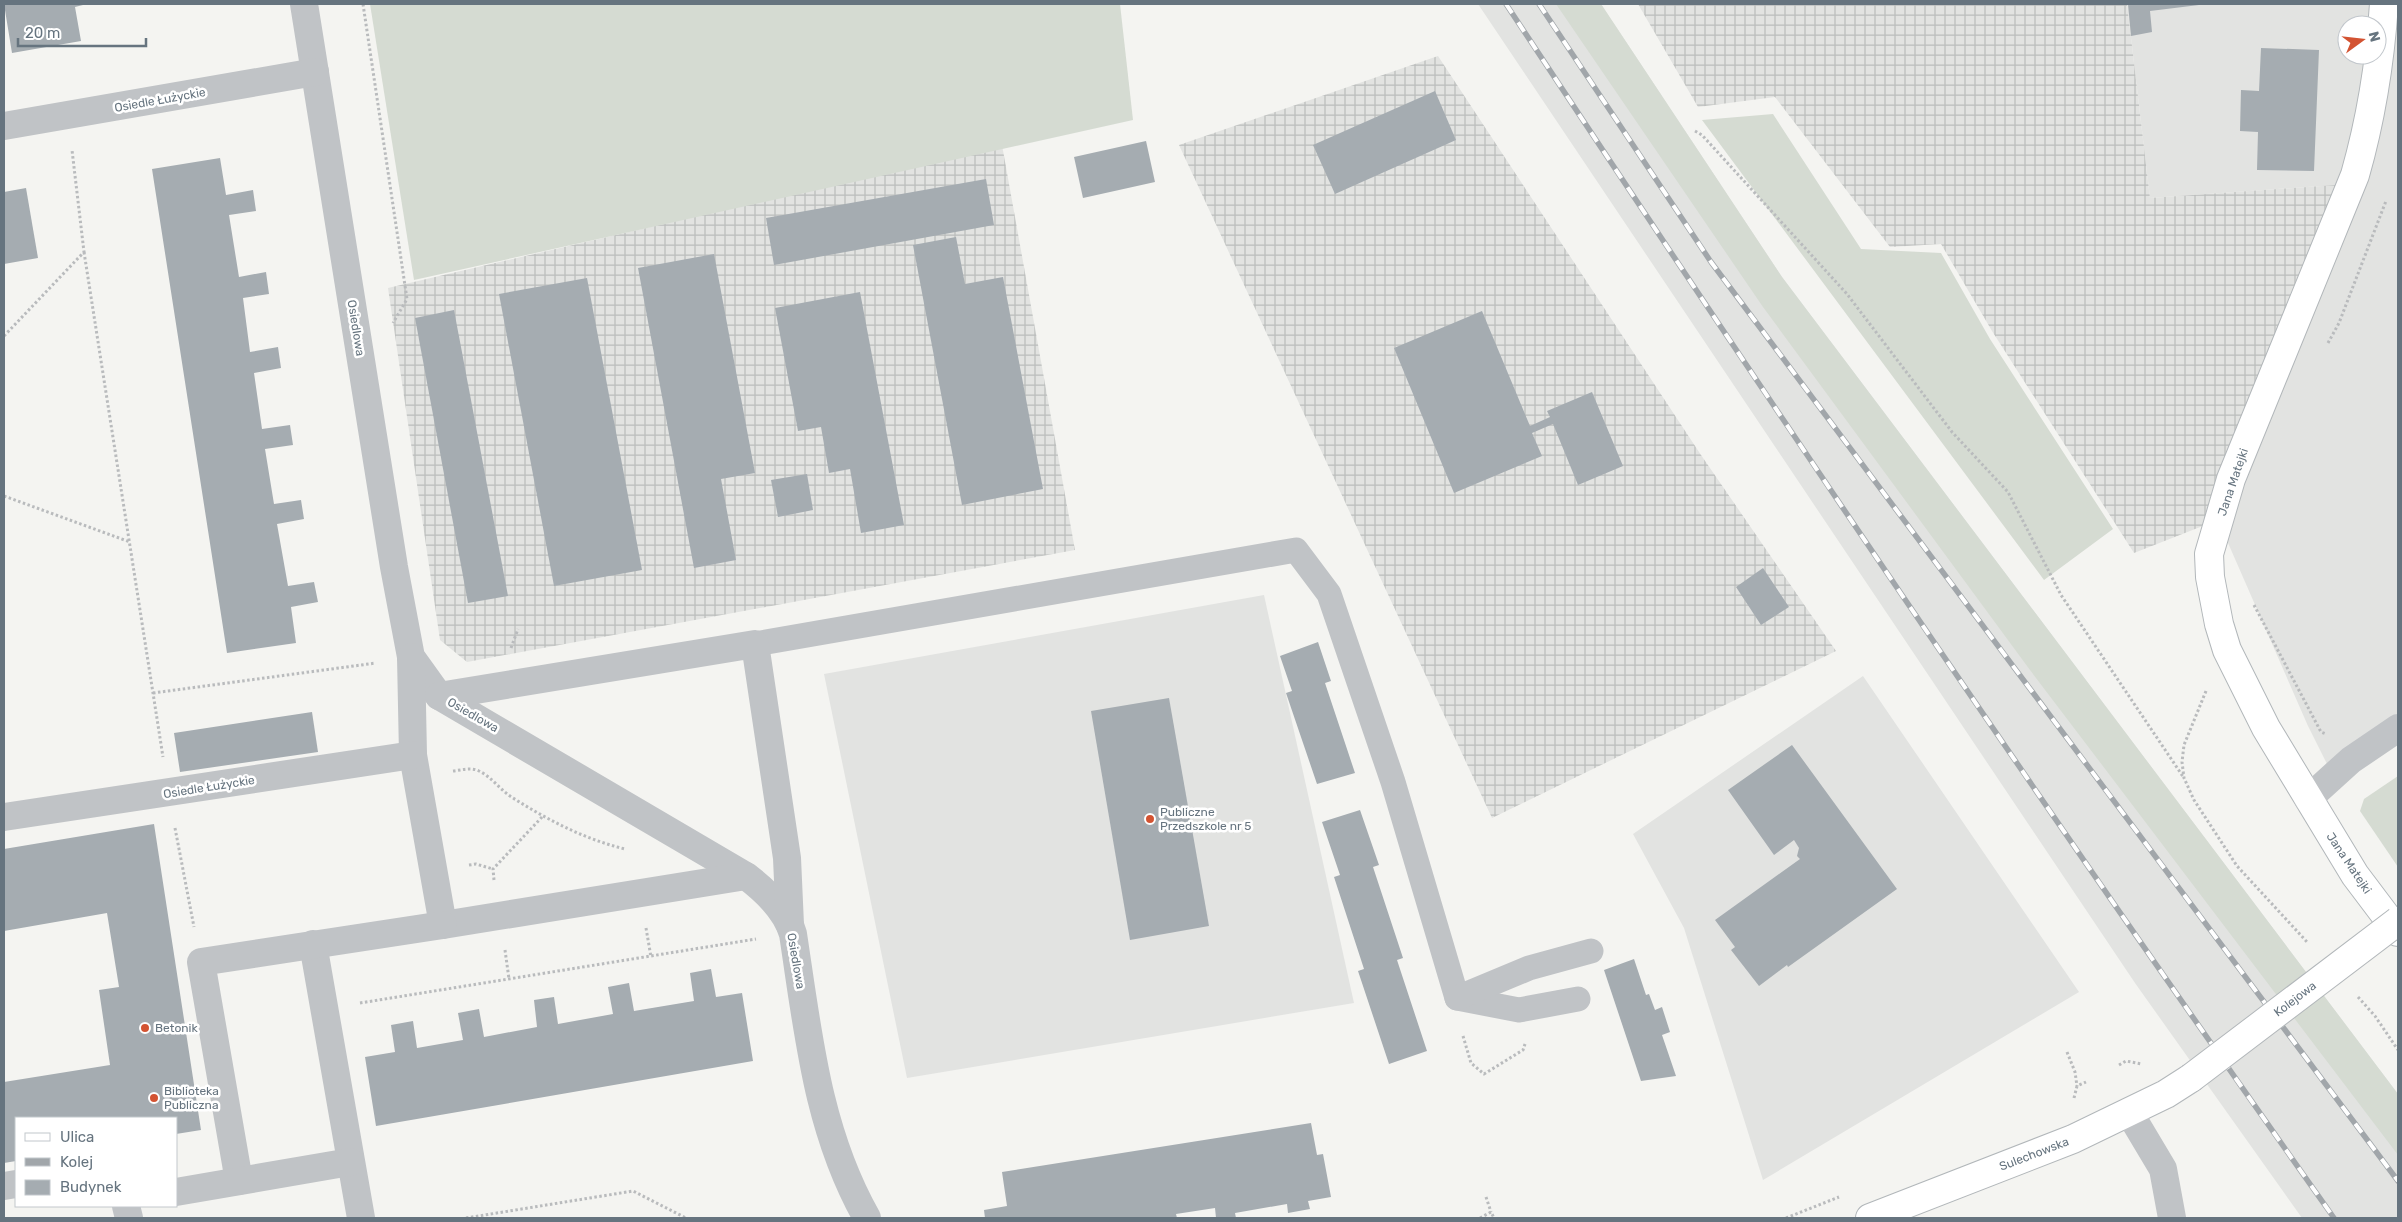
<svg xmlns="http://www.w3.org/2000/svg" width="2402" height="1222" font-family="Rubik,sans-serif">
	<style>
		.built { fill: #e2e3e1; fill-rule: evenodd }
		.industrial { fill: url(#industrial-grid) }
		.grass { fill: #d5dbd2 }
		.building { fill: #a5acb1 }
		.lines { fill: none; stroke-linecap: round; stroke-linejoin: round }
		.secondary-casing { stroke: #b2b7ba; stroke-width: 30 }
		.path { stroke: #b9bbbd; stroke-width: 3; stroke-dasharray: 2.5 2.5; stroke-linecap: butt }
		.lane { stroke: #c0c3c6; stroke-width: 25 }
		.street { stroke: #c0c3c6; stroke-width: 28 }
		.secondary { stroke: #fff; stroke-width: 28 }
		.rail-casing { stroke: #a1a6aa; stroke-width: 5.5 }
		.rail { stroke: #fff; stroke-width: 4; stroke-dasharray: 11; stroke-linecap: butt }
		.secondary-bridge-casing { stroke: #b2b7ba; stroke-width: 30; stroke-linecap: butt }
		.secondary-bridge { stroke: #fff; stroke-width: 28 }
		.poi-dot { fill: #d35332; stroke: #fff; stroke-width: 2 }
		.labels { text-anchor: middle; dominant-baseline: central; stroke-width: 5; stroke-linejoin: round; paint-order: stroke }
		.street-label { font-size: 12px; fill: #66747f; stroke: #fff }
		.poi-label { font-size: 12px; fill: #66747f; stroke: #fff; text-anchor: start }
	</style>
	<defs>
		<pattern id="industrial-grid" width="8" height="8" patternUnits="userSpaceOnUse" patternTransform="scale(1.25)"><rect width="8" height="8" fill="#e2e3e1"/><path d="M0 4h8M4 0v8" fill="none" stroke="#bbbdbc"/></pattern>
	</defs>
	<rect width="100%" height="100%" fill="#f4f4f1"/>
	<g class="built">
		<polygon points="1478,4 1601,4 1782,277 2398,1094 2398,1218 2302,1218 2135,983"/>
		<path d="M2127,4H2398V714L2327,764L2308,726L2218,520L2350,184L2150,198ZM2347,25H2377V55H2347Z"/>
		<polygon points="1264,595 1354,1003 907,1078 824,674"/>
		<polygon points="1863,676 2079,992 1763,1180 1684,928 1633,834"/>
	</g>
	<g class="industrial">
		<polygon points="1638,4 2127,4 2150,198 2350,184 2218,520 2134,553 1992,331 1941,244 1890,247 1775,97 1698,107"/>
		<polygon points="1438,56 1701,455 1836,651 1492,818 1179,145"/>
		<polygon points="1002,145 1075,550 467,662 440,640 388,288"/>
	</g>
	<g class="grass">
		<polygon points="370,4 1120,4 1133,120 414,280"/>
		<polygon points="1556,4 1601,4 1782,277 2398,1094 2398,1155 2030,670 1763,307"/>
		<polygon points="1773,114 1861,249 1941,253 1990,339 2113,529 2044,580 1702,120"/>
		<polygon points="2398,776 2398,867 2360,811 2364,799"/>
	</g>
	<g class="building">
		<polygon points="4,4 87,4 75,7 81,41 12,53"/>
		<polygon points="2128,4 2199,4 2199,5 2150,11 2152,32 2131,36"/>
		<polygon points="2261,48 2319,50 2314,171 2257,170 2258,132 2240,131 2241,90 2259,91"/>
		<polygon points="1435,91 1456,140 1335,194 1313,145"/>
		<polygon points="1146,141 1155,182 1083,198 1074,157"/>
		<polygon points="220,158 226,195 253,190 256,211 229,215 239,277 266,272 269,294 243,298 250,352 278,347 281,368 254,373 262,429 290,425 293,445 265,449 274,504 301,500 304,519 277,524 288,586 314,582 318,602 291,607 296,643 227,653 152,169"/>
		<polygon points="986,179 994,225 774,265 766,218"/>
		<polygon points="26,188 38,258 4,264 4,192"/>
		<polygon points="956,237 965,284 1003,277 1043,489 962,505 913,245"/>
		<polygon points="714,254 755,473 721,479 736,560 694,568 638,268"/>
		<polygon points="587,278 642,570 554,586 499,294"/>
		<polygon points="860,292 904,525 861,533 850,469 829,473 821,427 798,431 775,308"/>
		<polygon points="454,310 508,596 468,603 415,318"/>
		<polygon points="1482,311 1530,426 1550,417 1547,411 1592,392 1623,466 1578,485 1553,424 1532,433 1542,456 1454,493 1394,348"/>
		<polygon points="807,474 813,510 778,517 771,480"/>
		<polygon points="1763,568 1789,607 1761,625 1736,587"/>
		<polygon points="1318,642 1331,681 1325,683 1355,773 1317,784 1286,693 1292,691 1280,656"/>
		<polygon points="1169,698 1209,926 1130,940 1091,711"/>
		<polygon points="312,712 318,752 180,772 174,733"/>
		<polygon points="1792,745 1897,889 1788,967 1787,965 1759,986 1731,950 1735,947 1715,920 1800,859 1797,856 1799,848 1794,840 1774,855 1728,790"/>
		<polygon points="1360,810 1379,865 1373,867 1403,958 1397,960 1427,1051 1389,1064 1358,971 1364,969 1334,877 1340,875 1322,822"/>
		<polygon points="154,824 201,1130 176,1134 176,1118 16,1118 16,1161 4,1163 4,1082 110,1065 99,990 119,987 107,913 4,931 4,849"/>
		<polygon points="1634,959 1646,995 1649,994 1655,1010 1662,1007 1670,1032 1662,1035 1676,1076 1641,1081 1604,970"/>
		<polygon points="711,969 716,997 742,993 753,1061 376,1126 365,1057 395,1052 391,1025 413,1021 417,1048 463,1040 458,1013 479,1009 484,1037 537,1027 534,1000 554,997 558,1024 613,1014 608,987 629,983 634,1011 694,1001 690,973"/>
		<polygon points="1311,1123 1317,1155 1323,1154 1331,1197 1308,1201 1310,1209 1288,1213 1287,1204 1235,1213 1236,1218 1216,1218 1215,1208 1176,1214 1177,1218 985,1218 984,1210 1007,1206 1002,1172"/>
	</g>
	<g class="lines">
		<defs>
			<g id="secondary">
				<path d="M2384,4C2380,62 2371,119 2355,175L2231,479L2209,554L2210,577L2219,624L2227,650L2266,728L2355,875L2398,932"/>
				<polyline points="1870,1218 2073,1139 2166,1094 2191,1078"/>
			</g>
		</defs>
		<use href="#secondary" class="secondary-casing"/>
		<g class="path">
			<polyline points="363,4 407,299 393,323"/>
			<polyline points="1695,131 1702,135 1847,294 1952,432 2008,492 2061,595 2184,778"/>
			<polyline points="84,252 163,757"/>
			<polyline points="4,336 84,252 72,150"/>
			<polyline points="2328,343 2339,323 2386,201"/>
			<polyline points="4,496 130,542"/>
			<polyline points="2254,605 2321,732 2326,734"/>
			<polyline points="511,648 518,629"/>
			<polyline points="2206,691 2184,745 2182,762 2184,778 2194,800 2237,866 2308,943"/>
			<polyline points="153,693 376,663"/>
			<path d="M453,771C462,770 471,767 479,771C492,777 501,791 513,798C548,820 584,839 625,849"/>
			<polyline points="175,828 194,927"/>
			<polyline points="469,865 476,864 493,869"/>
			<polyline points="494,880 493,869 543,816"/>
			<polyline points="646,928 651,957"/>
			<polyline points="505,950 509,979"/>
			<polyline points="2358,997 2375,1016 2398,1050"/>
			<polyline points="360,1003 756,939"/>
			<polyline points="1463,1036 1471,1063 1484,1074 1523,1050 1525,1044"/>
			<polyline points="2067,1052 2075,1072 2077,1086"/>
			<polyline points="2119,1065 2126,1061 2142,1064"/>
			<polyline points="2074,1098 2077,1086 2086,1082"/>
			<polyline points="1486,1197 1491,1212"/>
			<polyline points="466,1218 633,1191 686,1218"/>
			<polyline points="1480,1218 1491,1212 1494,1218"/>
			<polyline points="1786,1218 1839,1197"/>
		</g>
		<g class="lane">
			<polyline points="755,644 1296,550 1329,594 1393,782 1457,998 1519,1010 1578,999"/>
			<polyline points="1457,998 1529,968 1591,951"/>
		</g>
		<g class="street">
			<path d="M304,4L394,567L411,657L439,696L746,876C766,891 786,910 793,934C808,1032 817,1130 867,1218"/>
			<polyline points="4,126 315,72"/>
			<polyline points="411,657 413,755 443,925 746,876"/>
			<polyline points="439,696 755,644 787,858 790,925"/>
			<polyline points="2308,799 2351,760 2398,728"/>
			<polyline points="4,817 413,755"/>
			<polyline points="313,944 361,1218"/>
			<polyline points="2129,1112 2163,1169 2172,1218"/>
			<polyline points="239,1181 201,962 443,925"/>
			<polyline points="4,1186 16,1184"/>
			<polyline points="176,1192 350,1162"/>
			<polyline points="126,1206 129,1218"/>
		</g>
		<use href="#secondary" class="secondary"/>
		<defs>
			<g id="rail">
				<path d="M1506,4C1776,413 2051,818 2334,1218"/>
				<polyline points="1539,4 1711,262 2398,1181"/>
			</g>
		</defs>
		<use href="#rail" class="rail-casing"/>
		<use href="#rail" class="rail"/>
		<defs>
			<polyline id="secondary-bridge" points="2191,1078 2398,921"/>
		</defs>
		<use href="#secondary-bridge" class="secondary-bridge-casing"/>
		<use href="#secondary-bridge" class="secondary-bridge"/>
	</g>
	<g class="poi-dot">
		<circle cx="1150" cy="819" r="5"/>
		<circle cx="145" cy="1028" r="5"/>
		<circle cx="154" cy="1098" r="5"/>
	</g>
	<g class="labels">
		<g class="street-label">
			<text transform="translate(160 100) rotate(-10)">Osiedle Łużyckie</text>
			<text transform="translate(356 328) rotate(81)">Osiedlowa</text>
			<text transform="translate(2233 482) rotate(-71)">Jana Matejki</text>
			<text transform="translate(473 715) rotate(30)">Osiedlowa</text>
			<text transform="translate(209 787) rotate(-9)">Osiedle Łużyckie</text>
			<text transform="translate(2349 863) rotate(56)">Jana Matejki</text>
			<text transform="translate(796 961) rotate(80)">Osiedlowa</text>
			<text transform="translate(2295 999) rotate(-37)">Kolejowa</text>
			<text transform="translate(2034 1154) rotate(-21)">Sulechowska</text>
		</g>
		<g class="poi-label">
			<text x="1160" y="812">Publiczne<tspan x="1160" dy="14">Przedszkole nr 5</tspan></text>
			<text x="155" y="1028">Betonik</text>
			<text x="164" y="1091">Biblioteka<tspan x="164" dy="14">Publiczna</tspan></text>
		</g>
	</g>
	<rect width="2402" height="1222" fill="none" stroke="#66747f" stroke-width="10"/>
	<rect x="15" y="1117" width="162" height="90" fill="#ffffff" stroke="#c2c7cc"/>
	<rect x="25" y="1133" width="25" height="8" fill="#ffffff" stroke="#c2c7cc"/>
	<text x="60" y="1142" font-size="15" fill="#66747f">Ulica</text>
	<rect x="25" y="1158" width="25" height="8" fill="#a1a6aa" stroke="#c2c7cc"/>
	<text x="60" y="1167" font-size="15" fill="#66747f">Kolej</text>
	<rect x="25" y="1180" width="25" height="15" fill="#a5acb1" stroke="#c2c7cc"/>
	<text x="60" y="1192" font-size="15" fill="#66747f">Budynek</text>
	<g transform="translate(2362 40) rotate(75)"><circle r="24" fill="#ffffff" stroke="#c2c7cc"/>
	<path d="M0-4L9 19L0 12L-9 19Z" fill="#d35332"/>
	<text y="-8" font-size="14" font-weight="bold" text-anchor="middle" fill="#66747f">N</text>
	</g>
	<path d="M18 38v8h128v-8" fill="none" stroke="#66747f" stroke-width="2.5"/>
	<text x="25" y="38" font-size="15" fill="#66747f" stroke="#ffffff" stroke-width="4" paint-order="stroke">20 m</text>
</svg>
